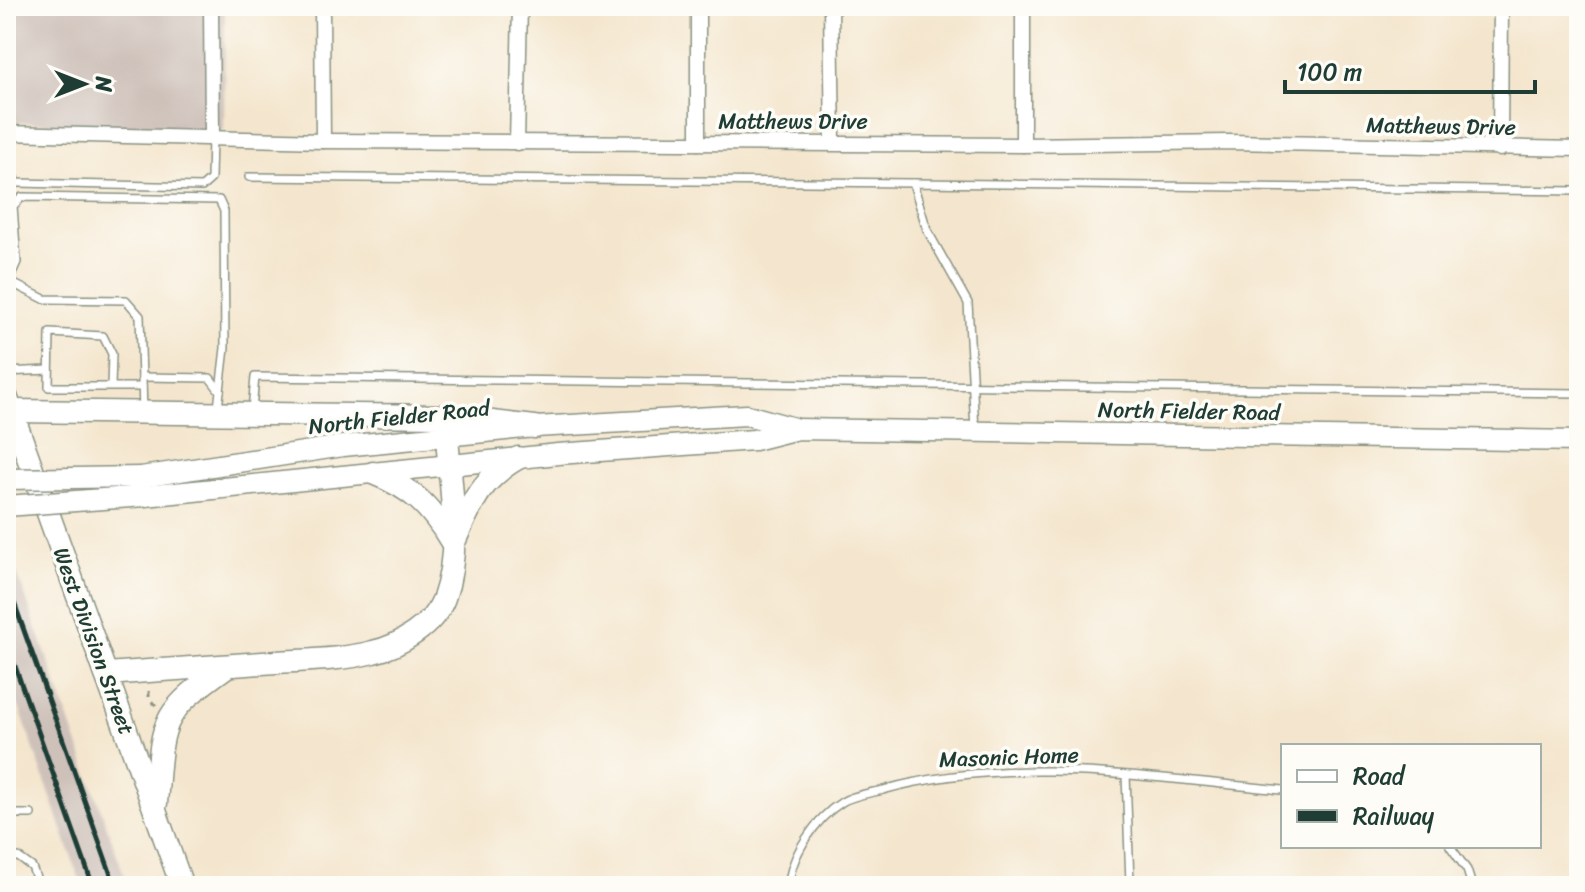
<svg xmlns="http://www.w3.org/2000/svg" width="1585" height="892" font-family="Sriracha,sans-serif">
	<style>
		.industrial { fill: #cec1ba }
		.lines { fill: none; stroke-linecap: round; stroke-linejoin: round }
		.service-casing { stroke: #8a9281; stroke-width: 10 }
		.minor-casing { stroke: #8a9281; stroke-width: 17 }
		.secondary-casing { stroke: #8a9281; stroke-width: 23 }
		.primary-casing { stroke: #8a9281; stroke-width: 25 }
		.path { stroke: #8a9281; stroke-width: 3; stroke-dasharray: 6 6; stroke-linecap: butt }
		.service { stroke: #fff; stroke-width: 7 }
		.minor { stroke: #fff; stroke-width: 14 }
		.secondary { stroke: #fff; stroke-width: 20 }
		.primary { stroke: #fff; stroke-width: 22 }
		.rail { stroke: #1f3d34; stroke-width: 5 }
		.secondary-bridge-casing { stroke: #8a9281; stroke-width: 23; stroke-linecap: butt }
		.secondary-bridge { stroke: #fff; stroke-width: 20 }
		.labels { text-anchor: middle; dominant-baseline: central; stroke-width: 7; stroke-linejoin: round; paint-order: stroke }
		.street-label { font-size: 22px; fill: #1f3d34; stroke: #fdfcf7 }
	</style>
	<rect width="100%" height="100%" fill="#fdfcf7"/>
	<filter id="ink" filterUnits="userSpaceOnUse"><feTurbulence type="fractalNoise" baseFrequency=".0125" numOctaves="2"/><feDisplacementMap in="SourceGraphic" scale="16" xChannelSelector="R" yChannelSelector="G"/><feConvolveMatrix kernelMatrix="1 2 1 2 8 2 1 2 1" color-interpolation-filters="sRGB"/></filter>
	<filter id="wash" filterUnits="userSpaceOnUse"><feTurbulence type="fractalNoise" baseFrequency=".006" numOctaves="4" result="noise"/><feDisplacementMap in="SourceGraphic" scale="32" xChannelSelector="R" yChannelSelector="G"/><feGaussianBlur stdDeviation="1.8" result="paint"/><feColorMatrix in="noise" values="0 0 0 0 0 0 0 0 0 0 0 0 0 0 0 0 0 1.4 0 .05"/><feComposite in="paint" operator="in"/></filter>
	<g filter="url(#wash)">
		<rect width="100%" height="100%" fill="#f4e6ce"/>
		<g class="industrial">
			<polygon points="6,6 225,6 224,130 6,122"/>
			<polygon points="6,542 128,886 82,886 6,670"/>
		</g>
	</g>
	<g filter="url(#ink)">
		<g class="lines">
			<defs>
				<g id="service">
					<polyline points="9,133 14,180 18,183 202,187 211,179 212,138"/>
					<polyline points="249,177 913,183"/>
					<polyline points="6,280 44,299 126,300 140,316 143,411"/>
					<polyline points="9,280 17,262 13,206 22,197 219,200 224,211 225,348 220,391"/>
					<polyline points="6,372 49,370"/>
					<polyline points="142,377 210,378 220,391 218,408"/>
					<path d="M111,387L112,354L103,336L50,333L49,387C80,387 111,387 142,387"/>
					<polyline points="252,410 255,377 1579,393"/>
					<polyline points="975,430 968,303 927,230 913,183 1579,191"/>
					<polyline points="1126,775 1130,883"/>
					<polyline points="6,814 31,814"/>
					<polyline points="1450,846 1467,870 1472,886"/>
					<polyline points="6,857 18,857 32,867 39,886"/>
					<path d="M789,886C790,856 816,818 842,802C853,795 871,793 883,790C1012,754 1152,778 1283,790"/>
				</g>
				<g id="minor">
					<polyline points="211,6 212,136"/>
					<polyline points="322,6 323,141"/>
					<polyline points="831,6 833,143"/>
					<polyline points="1023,6 1023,145"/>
					<polyline points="6,133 323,141 1023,145 1228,142 1579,149"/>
					<polyline points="517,143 520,6"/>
					<polyline points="698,143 698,6"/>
					<polyline points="1500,149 1501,6"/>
				</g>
				<g id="secondary">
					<polyline points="141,477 343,446 535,427 747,415 794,428"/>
					<polyline points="145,496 558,454 754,440 797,429 1579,441"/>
				</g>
				<g id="primary">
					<polyline points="6,396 182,886"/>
					<polyline points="11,411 442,416 535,427"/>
					<path d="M373,473C411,488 430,505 451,541"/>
					<path d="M455,540C472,502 481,479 518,458"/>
					<path d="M106,674C163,670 219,666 276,662C308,660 342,660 373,652C400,646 434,625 444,598C462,547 450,487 447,435"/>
					<path d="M156,803C163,720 157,716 227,666"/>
				</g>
			</defs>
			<use href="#service" class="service-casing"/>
			<use href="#minor" class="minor-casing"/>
			<use href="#secondary" class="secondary-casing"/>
			<use href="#primary" class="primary-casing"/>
			<polyline class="path" points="149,691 149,700 158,706"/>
			<use href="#service" class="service"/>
			<use href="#minor" class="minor"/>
			<use href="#secondary" class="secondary"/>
			<use href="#primary" class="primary"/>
			<g class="rail">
				<polyline points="6,580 115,886"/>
				<polyline points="6,641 93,886"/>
			</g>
			<defs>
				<g id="secondary-bridge">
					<polyline points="6,479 141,477"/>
					<polyline points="6,506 145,496"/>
				</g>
			</defs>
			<use href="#secondary-bridge" class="secondary-bridge-casing"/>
			<use href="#secondary-bridge" class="secondary-bridge"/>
		</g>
	</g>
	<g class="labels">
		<g class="street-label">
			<text x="793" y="121">Matthews Drive</text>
			<text transform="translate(1441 126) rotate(1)">Matthews Drive</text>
			<text transform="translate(1189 411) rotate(1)">North Fielder Road</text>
			<text transform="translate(399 417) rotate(-6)">North Fielder Road</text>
			<text transform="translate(94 641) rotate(70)">West Division Street</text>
			<text transform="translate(1009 757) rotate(-2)">Masonic Home</text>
		</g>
	</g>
	<rect width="1585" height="892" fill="none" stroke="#fdfcf7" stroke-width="32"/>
	<rect x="1281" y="744" width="260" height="104" fill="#fdfcf7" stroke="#a4b0a9" stroke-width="2"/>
	<rect x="1297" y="770" width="40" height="12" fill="#ffffff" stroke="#a4b0a9" stroke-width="2"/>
	<text x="1353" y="784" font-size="24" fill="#1f3d34">Road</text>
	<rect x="1297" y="810" width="40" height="12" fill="#1f3d34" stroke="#a4b0a9" stroke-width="2"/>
	<text x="1353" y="824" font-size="24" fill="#1f3d34">Railway</text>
	<g transform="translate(84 84) rotate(90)" stroke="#fdfcf7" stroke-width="6" paint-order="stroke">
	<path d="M0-6L14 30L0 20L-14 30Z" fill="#1f3d34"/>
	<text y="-12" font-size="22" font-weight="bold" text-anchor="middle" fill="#1f3d34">N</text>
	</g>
	<path d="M1285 80v12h250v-12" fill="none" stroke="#1f3d34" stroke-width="4"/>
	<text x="1297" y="80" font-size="24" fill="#1f3d34" stroke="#fdfcf7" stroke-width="6" paint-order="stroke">100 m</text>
</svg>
